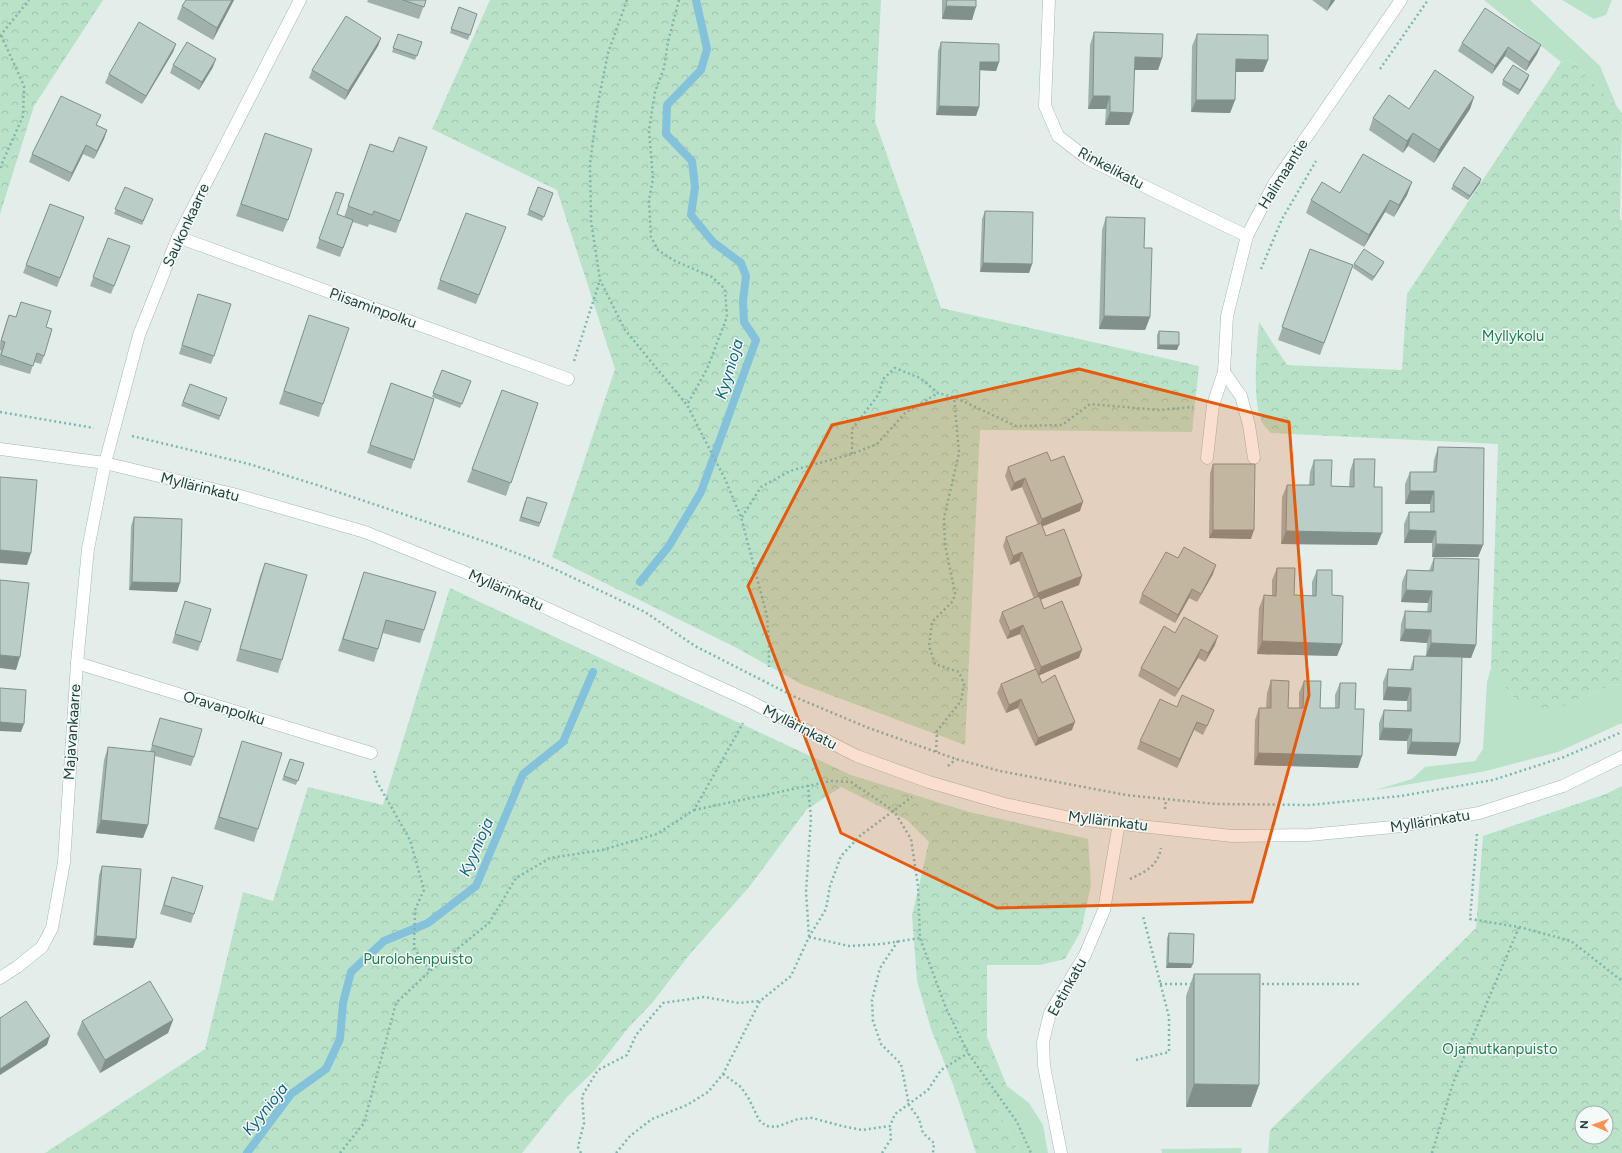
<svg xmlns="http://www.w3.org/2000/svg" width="1622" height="1153" font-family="Figtree,sans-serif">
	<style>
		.green { fill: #b9e2c9 }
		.forest { fill: url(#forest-crowns); fill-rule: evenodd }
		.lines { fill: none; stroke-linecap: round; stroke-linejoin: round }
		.stream { stroke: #84c1da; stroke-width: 8 }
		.service-casing { stroke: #a5b7b3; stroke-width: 13 }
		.minor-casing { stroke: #a5b7b3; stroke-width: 13 }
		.tertiary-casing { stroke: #a5b7b3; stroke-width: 13 }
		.path { stroke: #7fb6ac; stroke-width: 2.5; stroke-dasharray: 2 3; stroke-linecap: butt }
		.service { stroke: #fff; stroke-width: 12 }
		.minor { stroke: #fff; stroke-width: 12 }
		.tertiary { stroke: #fff; stroke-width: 12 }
		.wall { fill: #a0b0ab }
		.shaded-wall { fill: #82908b }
		.building { fill: #bacdc7; stroke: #82908b }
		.marked { fill: #e8590c; fill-opacity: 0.2; stroke: #e8590c; stroke-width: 3; stroke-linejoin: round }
		.labels { text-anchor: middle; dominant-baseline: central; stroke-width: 3; stroke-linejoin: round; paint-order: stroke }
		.street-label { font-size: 15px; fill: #20423d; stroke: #f4faf8 }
		.park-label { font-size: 15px; fill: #257e53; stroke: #f4faf8 }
		.water-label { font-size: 16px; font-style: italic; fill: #126486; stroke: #f4faf8 }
	</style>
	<defs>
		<pattern id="forest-crowns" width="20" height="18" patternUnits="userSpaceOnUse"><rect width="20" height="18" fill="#b9e2c9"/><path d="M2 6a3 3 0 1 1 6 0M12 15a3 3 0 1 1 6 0" fill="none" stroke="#9fc3ae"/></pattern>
	</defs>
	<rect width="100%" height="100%" fill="#e3eeeb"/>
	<g class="green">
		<polygon points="1484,0 1530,0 1600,66 1617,107 1571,60 1561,62"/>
		<polygon points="1562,0 1612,0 1606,15 1594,19"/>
		<polygon points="1491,668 1515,699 1572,704 1610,685 1622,684 1622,723 1558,752 1486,771 1376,790 1412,779 1425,767 1475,761 1483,749 1487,682"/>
		<polygon points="1007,1086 1029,1103 1043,1125 1048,1153 1018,1153 1016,1146 995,1106"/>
		<polygon points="1242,1148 1241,1153 1162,1153 1161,1149"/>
	</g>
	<g class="forest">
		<polygon points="0,0 103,0 34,106 0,214"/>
		<polygon points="490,0 881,0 875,121 941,308 1199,366 1192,432 980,430 965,745 801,684 737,648 552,557 615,369 557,190 432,129"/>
		<path d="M1571,60L1617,107L1622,113L1620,220H1622V684L1610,685L1572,704L1541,710L1515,699L1491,668L1498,444L1271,433C1268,430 1265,427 1263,424C1251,404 1257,346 1259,322L1287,365L1402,370L1407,294L1561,62Z"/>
		<polygon points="450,588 851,775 969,812 1088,839 1091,885 1081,931 1065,959 1040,965 987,965 987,1037 1007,1086 995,1106 1016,1146 1018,1153 976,1153 954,1087 931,1029 917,981 912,916 929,842 907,820 841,787 807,809 750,886 690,954 652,1003 629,1027 595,1070 566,1098 522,1153 45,1153 205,1049 243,892 273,901 308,787 383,805"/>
		<path d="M1622,786V1153H1268L1270,1130L1476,928L1483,836L1606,794ZM1582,1113H1606V1137H1582Z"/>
	</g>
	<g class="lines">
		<g class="stream">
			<polyline points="640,582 669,546 701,492 756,340 744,322 743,301 746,276 741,263 713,242 691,215 695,187 692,161 666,134 667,105 701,70 707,49 696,0"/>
			<polyline points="247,1153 291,1094 326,1069 340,1039 343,1003 351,972 384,941 428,923 476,886 523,774 563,742 593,672"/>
		</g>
		<defs>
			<polyline id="service" points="1061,1153 1044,1066 1043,1042 1050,1013 1085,955 1104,910 1119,823"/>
			<g id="minor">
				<polyline points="1049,0 1045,106 1058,136 1088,159 1247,236"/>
				<polyline points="178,237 568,379"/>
				<polyline points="1224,372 1241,396 1249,425 1254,458"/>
				<polyline points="1207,458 1213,405 1224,372 1227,316 1247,236 1274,184 1401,0"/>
				<polyline points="77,663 371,753"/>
				<polyline points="0,978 17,967 42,947 52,928 64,862 77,663 88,549 105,463 139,335 178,237 300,0"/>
			</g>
			<polyline id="tertiary" points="0,449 105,463 237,495 365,532 489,582 749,701 857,756 929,782 1005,804 1076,819 1232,836 1309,835 1393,827 1479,813 1563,786 1622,757"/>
		</defs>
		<use href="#service" class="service-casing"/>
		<use href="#minor" class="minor-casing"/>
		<use href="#tertiary" class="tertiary-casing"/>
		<g class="path">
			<polyline points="627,0 608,53 598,103 590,164 591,221 600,280 625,330 687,405 725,479 741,517 767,616 769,641 769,667"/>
			<polyline points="679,0 668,42 664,68 655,92 649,130 653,179 649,200 651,237 658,250 673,260 712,277 725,289 727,317 707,369 687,405"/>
			<polyline points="0,36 29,0"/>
			<polyline points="1380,69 1428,0"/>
			<polyline points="0,168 23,116 24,86 1,35"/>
			<polyline points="1261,269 1282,219 1316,161"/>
			<polyline points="574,361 600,280"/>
			<polyline points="0,412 94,428"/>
			<polyline points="132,436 249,464 317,485 495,545 542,563 645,612 695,646 795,697 866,727 956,759 1000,771 1126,795 1216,804 1310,805 1401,796 1493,780 1564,757 1622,732"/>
			<polyline points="852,454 852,429 879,394 883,379 895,368 920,378 938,393 954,397 1016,426 1062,425 1090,404 1159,410 1193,407"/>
			<polyline points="742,517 761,487 790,471 852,454 877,444 905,413 938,393"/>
			<polyline points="936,752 937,731 961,701 964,684 959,672 935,664 929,646 932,622 953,601 955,593 945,545 944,518 959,453 954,397"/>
			<polyline points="948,766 956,759"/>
			<polyline points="374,771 377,782 410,840 424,890 415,910 414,948 430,971"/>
			<polyline points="808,785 811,818 806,892 809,936"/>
			<polyline points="1165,809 1166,800"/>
			<polyline points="694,810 831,781 851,782 894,811 911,839 918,886 920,938 946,1008 968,1053 1017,1122 1031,1153"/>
			<polyline points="1477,834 1470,919 1519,927 1571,941 1622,981"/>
			<path d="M1130,879C1145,872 1158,866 1161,848"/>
			<polyline points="809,937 849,946 882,944 920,938"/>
			<polyline points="898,941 880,968 872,1000 873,1021 881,1044 901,1064 909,1105 919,1119 923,1133 934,1143 933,1153"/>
			<polyline points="1160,984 1194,984"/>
			<polyline points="1257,984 1360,984"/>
			<polyline points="1136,1060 1169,1052 1169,1017 1143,916"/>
			<polyline points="723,1074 741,1087 749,1099 759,1120 766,1126 776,1127 798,1119 812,1118 842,1126 862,1130 890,1126 895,1114 928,1090 941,1070 968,1053"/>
			<polyline points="340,1153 364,1123 396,1003 430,971 489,923 516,878 550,858 602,850 657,834 694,810 743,723"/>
			<polyline points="581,1153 578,1147 584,1123 582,1096 598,1070 627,1055 636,1035 663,1003 704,997 739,1003 759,1001"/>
			<polyline points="616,1153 630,1136 652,1119 687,1105 708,1092 723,1074 760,1001 791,976 809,937 826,909 830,886 841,856 861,835 912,797"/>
			<polyline points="882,1153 891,1139 890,1126"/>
			<polyline points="1432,1153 1453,1083 1519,927"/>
		</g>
		<use href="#service" class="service"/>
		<use href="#minor" class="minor"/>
		<use href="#tertiary" class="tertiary"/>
	</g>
	<g class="wall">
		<polygon points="234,0 213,40 177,19 182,6"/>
		<polygon points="368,0 426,0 419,19 367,2"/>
		<polygon points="942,0 976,0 972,20 942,19"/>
		<polygon points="1312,0 1335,0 1327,11"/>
		<polygon points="459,7 477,14 468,40 450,33"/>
		<polygon points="1094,32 1162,58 1158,70 1134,70 1133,113 1129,125 1105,125 1106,109 1088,109 1090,45"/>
		<polygon points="398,34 422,42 415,60 392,52"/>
		<polygon points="1197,34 1268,60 1263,72 1235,72 1235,100 1230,113 1191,112 1192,46"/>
		<polygon points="381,38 378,46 345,100 309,78 312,70"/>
		<polygon points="941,42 999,62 996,71 980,70 979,107 976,116 936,115 938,51"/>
		<polygon points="1462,43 1541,45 1537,54 1526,71 1505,56 1492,74 1458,51"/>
		<polygon points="176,44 173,52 142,104 105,83 109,74"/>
		<polygon points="173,65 213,67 199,90 170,73"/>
		<polygon points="1528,79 1518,95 1502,85 1503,80"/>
		<polygon points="1474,97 1470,109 1434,163 1408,146 1403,153 1369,130 1373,118 1409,109"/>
		<polygon points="97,125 107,130 104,139 94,159 83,154 69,182 29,162 32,154"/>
		<polygon points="370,144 393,152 427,147 396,233 369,224 368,227 353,222 340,257 316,248 336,192 337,214 344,217"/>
		<polygon points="261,146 288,220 283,232 236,216"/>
		<polygon points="1412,182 1407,195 1394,217 1385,212 1364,247 1306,213 1311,200 1340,193"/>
		<polygon points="1480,183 1468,200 1451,189 1453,185"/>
		<polygon points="125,187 153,199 142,225 114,214"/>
		<polygon points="538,187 553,193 542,221 527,215"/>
		<polygon points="50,204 84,217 57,287 23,273"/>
		<polygon points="985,211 1032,264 1029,273 980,272 982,219"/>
		<polygon points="1106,217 1144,248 1150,317 1145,330 1099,329 1102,230"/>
		<polygon points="506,227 476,304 437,289 440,280"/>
		<polygon points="108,238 130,246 111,294 90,286"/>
		<polygon points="1310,249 1353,265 1320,355 1278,340"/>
		<polygon points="1384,262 1382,266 1372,281 1353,268 1354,264"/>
		<polygon points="198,294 214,356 211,364 179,354"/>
		<polygon points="21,302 46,327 44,356 41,364 34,362 30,374 0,365 0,355 1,351 0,350 0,343 6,323 9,315 16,317"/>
		<polygon points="309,315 323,404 319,417 279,404"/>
		<polygon points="1159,331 1177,350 1157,349 1157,335"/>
		<polygon points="442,370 471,381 460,408 432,397"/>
		<polygon points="391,383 434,399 411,469 367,453"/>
		<polygon points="190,384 227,398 219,420 181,406"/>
		<polygon points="538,403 506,496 467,482 472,469"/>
		<polygon points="1438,447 1483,545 1478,557 1432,557 1432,543 1404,543 1404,524 1409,512 1430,512 1430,504 1405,504 1405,484 1410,472 1433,472 1434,460"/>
		<polygon points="1354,459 1374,487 1377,545 1281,544 1282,497 1287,485 1309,485 1310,472 1314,460 1331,486 1349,487 1350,471"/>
		<polygon points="1051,461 1080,511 1042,526 1046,536 1079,585 1040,599 1044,609 1079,658 1039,675 1042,683 1072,730 1035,746 1018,708 1006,713 997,693 1001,684 1035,669 1020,634 1007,639 999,621 1002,612 1034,599 1019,561 1010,565 1003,546 1006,537 1038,525 1022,487 1011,491 1005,476 1008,467"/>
		<polygon points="1213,464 1251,539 1209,538 1210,473"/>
		<polygon points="525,501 547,503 539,527 519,521"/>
		<polygon points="134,517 177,592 129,590 131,526"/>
		<polygon points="1178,558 1213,574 1197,602 1189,598 1175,623 1139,603 1142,594"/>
		<polygon points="1434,558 1476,645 1471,658 1426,656 1427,643 1400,641 1401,624 1405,611 1427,612 1428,603 1401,602 1402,582 1407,570 1429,571"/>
		<polygon points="265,563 282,660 278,673 236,661 260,576"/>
		<polygon points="1277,568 1294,595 1312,596 1312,582 1317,570 1332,595 1342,644 1337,656 1257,654 1259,608 1264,595 1272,595 1272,580"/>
		<polygon points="364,572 424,630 420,643 383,633 378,649 374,662 338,651"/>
		<polygon points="185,601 201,642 198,651 172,643"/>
		<polygon points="1175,633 1215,645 1205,662 1198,658 1175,697 1138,676 1141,668"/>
		<polygon points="1414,656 1460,743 1456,756 1407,754 1407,741 1379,740 1379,723 1384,710 1407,711 1407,701 1383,700 1383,682 1388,669 1410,670"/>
		<polygon points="1271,680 1288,708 1299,708 1299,693 1304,681 1320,708 1335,708 1335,695 1340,683 1355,709 1358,768 1254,765 1255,720 1259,708 1266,708 1267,693"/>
		<polygon points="1177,707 1214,710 1211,718 1203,735 1194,730 1177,768 1137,749 1140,741"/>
		<polygon points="160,718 194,757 191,766 155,756 148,825 143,838 96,833 104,760 108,747 150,752"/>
		<polygon points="242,741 258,829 254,842 214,829 238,754"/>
		<polygon points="290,759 304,763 296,785 282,780"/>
		<polygon points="102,866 133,948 93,945 99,875"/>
		<polygon points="172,877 194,914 191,923 160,914"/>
		<polygon points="1169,933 1191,968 1166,968 1167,938"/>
		<polygon points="1194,974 1259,1085 1251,1107 1186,1107 1186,996"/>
		<polygon points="173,1020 168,1033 100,1073 77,1034 82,1021"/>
	</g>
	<g class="shaded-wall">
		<polygon points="232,0 234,0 213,40 217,28"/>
		<polygon points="1331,0 1335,0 1327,11"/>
		<polygon points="946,6 976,7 972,20 942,19"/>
		<polygon points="381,38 378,46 345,100 348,91"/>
		<polygon points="176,44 173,52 142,104 146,96"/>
		<polygon points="1541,45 1537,54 1526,71 1529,62"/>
		<polygon points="1508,47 1505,56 1492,74 1495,66"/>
		<polygon points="1135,57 1162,58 1158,70 1130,70"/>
		<polygon points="216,59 213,67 199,90 202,82"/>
		<polygon points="1236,59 1268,60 1263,72 1231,72"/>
		<polygon points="980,62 999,62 996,71 977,70"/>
		<polygon points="1529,75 1528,79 1518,95 1520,90"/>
		<polygon points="1093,96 1110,96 1106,109 1088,109"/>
		<polygon points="1474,97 1470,109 1434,163 1439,150"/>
		<polygon points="1196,100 1235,100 1230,113 1191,112"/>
		<polygon points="939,106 979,107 976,116 936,115"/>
		<polygon points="1110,112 1133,113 1129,125 1105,125"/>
		<polygon points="107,130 104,139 94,159 97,151"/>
		<polygon points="1413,133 1408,146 1403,153 1407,141"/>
		<polygon points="86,145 83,154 69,182 72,173"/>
		<polygon points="1481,179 1480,183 1468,200 1470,196"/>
		<polygon points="1412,182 1407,195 1394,217 1399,205"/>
		<polygon points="1390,200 1385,212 1364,247 1369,235"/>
		<polygon points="1384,262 1382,266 1372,281 1374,277"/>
		<polygon points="983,263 1032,264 1029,273 980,272"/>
		<polygon points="1104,316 1150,317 1145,330 1099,329"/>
		<polygon points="1159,345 1179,345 1177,350 1157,349"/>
		<polygon points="1025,478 1022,487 1011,491 1014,483"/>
		<polygon points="1410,491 1434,491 1430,504 1405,504"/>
		<polygon points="1083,502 1080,511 1039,528 1042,519"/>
		<polygon points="1213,530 1254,530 1251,539 1209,538"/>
		<polygon points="1409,530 1436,531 1432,543 1404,543"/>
		<polygon points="1286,531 1382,533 1377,545 1281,544"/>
		<polygon points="1436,544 1483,545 1478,557 1432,557"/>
		<polygon points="0,550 31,553 27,565 0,563"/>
		<polygon points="1022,552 1019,561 1010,565 1013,556"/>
		<polygon points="1216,565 1213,574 1197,602 1201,594"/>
		<polygon points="1082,576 1079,585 1035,602 1038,593"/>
		<polygon points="132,582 180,583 177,592 129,590"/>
		<polygon points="1192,589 1189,598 1175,623 1178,615"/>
		<polygon points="1406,590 1432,591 1428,603 1401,602"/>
		<polygon points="1023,625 1020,634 1007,639 1010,631"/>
		<polygon points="1405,629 1431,630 1427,643 1400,641"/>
		<polygon points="1218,636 1215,645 1205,662 1208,653"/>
		<polygon points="1262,641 1342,644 1337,656 1257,654"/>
		<polygon points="1431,643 1476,645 1471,658 1426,656"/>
		<polygon points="1201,649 1198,658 1175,697 1179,689"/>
		<polygon points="1082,650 1079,658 1038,676 1041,667"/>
		<polygon points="0,655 20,657 16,670 0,668"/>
		<polygon points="1387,687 1411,688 1407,701 1383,700"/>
		<polygon points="1021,699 1018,708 1006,713 1009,705"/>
		<polygon points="0,722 24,724 21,732 0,731"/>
		<polygon points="1075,722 1072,730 1035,746 1038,738"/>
		<polygon points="1197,722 1194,730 1177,768 1180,759"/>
		<polygon points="1383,728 1412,729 1407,741 1379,740"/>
		<polygon points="1411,742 1460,743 1456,756 1407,754"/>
		<polygon points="1258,753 1362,756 1358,768 1254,765"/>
		<polygon points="101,820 148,825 143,838 96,833"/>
		<polygon points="96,936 136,939 133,948 93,945"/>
		<polygon points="1168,963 1193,964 1191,968 1166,968"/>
		<polygon points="173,1020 168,1033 100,1073 105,1060"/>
		<polygon points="50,1036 47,1045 0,1075 0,1069"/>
		<polygon points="1194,1084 1259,1085 1251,1107 1186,1107"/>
	</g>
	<g class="building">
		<polygon points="186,0 232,0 217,28 182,6"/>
		<polygon points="403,0 426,0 424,7"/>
		<polygon points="947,0 976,0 976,7 946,6"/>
		<polygon points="459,7 477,14 470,35 451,29"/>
		<polygon points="1485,8 1541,45 1529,62 1508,47 1495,66 1462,43"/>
		<polygon points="346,16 381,38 348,91 312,70"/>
		<polygon points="139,22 176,44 146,96 109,74"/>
		<polygon points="1094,32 1163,34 1162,58 1135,57 1133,113 1110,112 1110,96 1093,96"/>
		<polygon points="398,34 422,42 417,56 393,48"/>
		<polygon points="1197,34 1268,35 1268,60 1236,59 1235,100 1196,100"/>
		<polygon points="187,42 216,59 202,82 173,65"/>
		<polygon points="941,42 999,44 999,62 980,62 979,107 939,106"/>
		<polygon points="1513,65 1529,75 1520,90 1503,80"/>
		<polygon points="1435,70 1474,97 1439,150 1413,133 1407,141 1373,118 1389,95 1409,109"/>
		<polygon points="61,96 101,115 96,125 107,130 97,151 86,145 72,173 32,154"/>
		<polygon points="265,133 312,149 288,220 241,204"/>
		<polygon points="399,137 427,147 400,221 374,211 372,215 348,206 370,144 393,152"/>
		<polygon points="1363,154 1412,182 1399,205 1390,200 1369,235 1311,200 1322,182 1340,193"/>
		<polygon points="1464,167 1481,179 1470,196 1453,185"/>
		<polygon points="125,187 153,199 143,221 115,209"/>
		<polygon points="538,187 553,193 544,217 529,210"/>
		<polygon points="336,192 344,194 337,214 353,220 343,248 319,239"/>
		<polygon points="50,204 84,217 60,278 26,265"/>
		<polygon points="985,211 1033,212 1032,264 983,263"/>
		<polygon points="466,213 506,227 479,295 440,280"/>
		<polygon points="1106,217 1145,218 1144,248 1152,248 1150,317 1104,316"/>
		<polygon points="108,238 130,246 114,286 93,277"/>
		<polygon points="1310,249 1353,265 1324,343 1282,327"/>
		<polygon points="1364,249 1384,262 1374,277 1354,264"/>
		<polygon points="198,294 231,304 214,356 182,345"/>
		<polygon points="21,302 51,311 46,327 52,329 44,356 37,353 33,366 1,355 5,342 1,341 9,315 16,317"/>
		<polygon points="309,315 349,328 323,404 284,391"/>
		<polygon points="1159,331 1179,332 1179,345 1159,345"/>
		<polygon points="442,370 471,381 462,404 433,393"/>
		<polygon points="391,383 434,399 414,460 370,445"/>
		<polygon points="190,384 227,398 220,416 183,402"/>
		<polygon points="502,390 538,403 511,483 472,469"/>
		<polygon points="1438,447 1484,448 1483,545 1436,544 1436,531 1409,530 1409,512 1434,512 1434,491 1410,491 1410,472 1436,472"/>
		<polygon points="1047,452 1051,461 1064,456 1083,502 1042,519 1025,478 1014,483 1008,467"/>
		<polygon points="1354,459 1375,459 1374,487 1382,487 1382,533 1286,531 1287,485 1314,485 1314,460 1332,460 1331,486 1354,487"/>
		<polygon points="1213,464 1255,464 1254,530 1213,530"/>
		<polygon points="0,477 37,480 31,553 0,550"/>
		<polygon points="527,497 547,503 540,523 521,517"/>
		<polygon points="134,517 182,519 180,583 132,582"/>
		<polygon points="1041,523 1046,536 1064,529 1082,576 1038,593 1022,552 1013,556 1006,537"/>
		<polygon points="1184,547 1216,565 1201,594 1192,589 1178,615 1142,594 1166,552 1178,558"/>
		<polygon points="1434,558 1479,559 1476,645 1431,643 1431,630 1405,629 1405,611 1431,612 1432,591 1406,590 1407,570 1433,571"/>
		<polygon points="265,563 307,575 282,660 240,649"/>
		<polygon points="1277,568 1295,568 1294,595 1316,596 1317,570 1332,570 1332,595 1343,596 1342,644 1262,641 1264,595 1276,596"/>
		<polygon points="364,572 436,592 424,630 386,620 378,649 343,639"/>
		<polygon points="0,580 29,583 20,657 0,655"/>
		<polygon points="1039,596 1044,609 1062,601 1082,650 1041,667 1023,625 1010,631 1002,612"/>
		<polygon points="185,601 211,609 201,642 175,634"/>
		<polygon points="1184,617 1218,636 1208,653 1201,649 1179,689 1141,668 1164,626 1175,633"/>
		<polygon points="1414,656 1462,657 1460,743 1411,742 1412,729 1383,728 1384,710 1411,711 1411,688 1387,687 1388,669 1413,670"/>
		<polygon points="1036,669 1042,683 1055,675 1075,722 1038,738 1021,699 1009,705 1001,684"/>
		<polygon points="1271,680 1289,681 1288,708 1303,708 1304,681 1321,681 1320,708 1339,708 1340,683 1356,683 1355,709 1364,709 1362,756 1258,753 1259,708 1271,708"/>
		<polygon points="0,688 26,690 24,724 0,722"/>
		<polygon points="1182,695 1214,710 1207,726 1197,722 1180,759 1140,741 1160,699 1177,707"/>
		<polygon points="160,718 202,729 194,757 152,745"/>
		<polygon points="242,741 282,753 258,829 219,817"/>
		<polygon points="108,747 155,752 148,825 101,820"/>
		<polygon points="290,759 304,763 298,781 284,776"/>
		<polygon points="102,866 141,869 136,939 96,936"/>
		<polygon points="172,877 203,886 194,914 164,905"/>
		<polygon points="1169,933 1194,934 1193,964 1168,963"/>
		<polygon points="1194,974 1260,974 1259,1085 1194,1084"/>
		<polygon points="150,981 173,1020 105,1060 82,1021"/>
		<polygon points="26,1001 50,1036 0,1069 0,1018"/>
	</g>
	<path class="marked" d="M1079,369L1289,422L1309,695L1252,902L997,908L841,833L748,586L832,425Z"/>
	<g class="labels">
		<g class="street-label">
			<text transform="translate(1111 168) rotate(28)">Rinkelikatu</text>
			<text transform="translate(1283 174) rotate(-58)">Halimaantie</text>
			<text transform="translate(186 225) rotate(-65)">Saukonkaarre</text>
			<text transform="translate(373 308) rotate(20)">Piisaminpolku</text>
			<text transform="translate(200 487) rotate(14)">Myllärinkatu</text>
			<text transform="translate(506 590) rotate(24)">Myllärinkatu</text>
			<text transform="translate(224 708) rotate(17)">Oravanpolku</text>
			<text transform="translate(800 727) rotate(27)">Myllärinkatu</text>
			<text transform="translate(72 732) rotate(-86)">Majavankaarre</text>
			<text transform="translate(1108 821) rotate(7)">Myllärinkatu</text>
			<text transform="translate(1430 821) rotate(-9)">Myllärinkatu</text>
			<text transform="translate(1067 987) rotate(-61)">Eetinkatu</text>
		</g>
		<g class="park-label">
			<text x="1513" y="336">Myllykolu</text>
			<text x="418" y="959">Purolohenpuisto</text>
			<text x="1500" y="1049">Ojamutkanpuisto</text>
		</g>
		<g class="water-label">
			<text transform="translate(729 369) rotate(-73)">Kyynioja</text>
			<text transform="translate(476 847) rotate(-66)">Kyynioja</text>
			<text transform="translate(265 1109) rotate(-51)">Kyynioja</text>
		</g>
	</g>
	<g transform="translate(1594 1125) rotate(272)"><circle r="19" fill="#f4faf8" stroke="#9fb0ad"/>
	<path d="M0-3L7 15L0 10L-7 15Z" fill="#ff9250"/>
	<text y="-6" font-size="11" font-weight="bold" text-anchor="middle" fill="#20423d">N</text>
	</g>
</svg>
